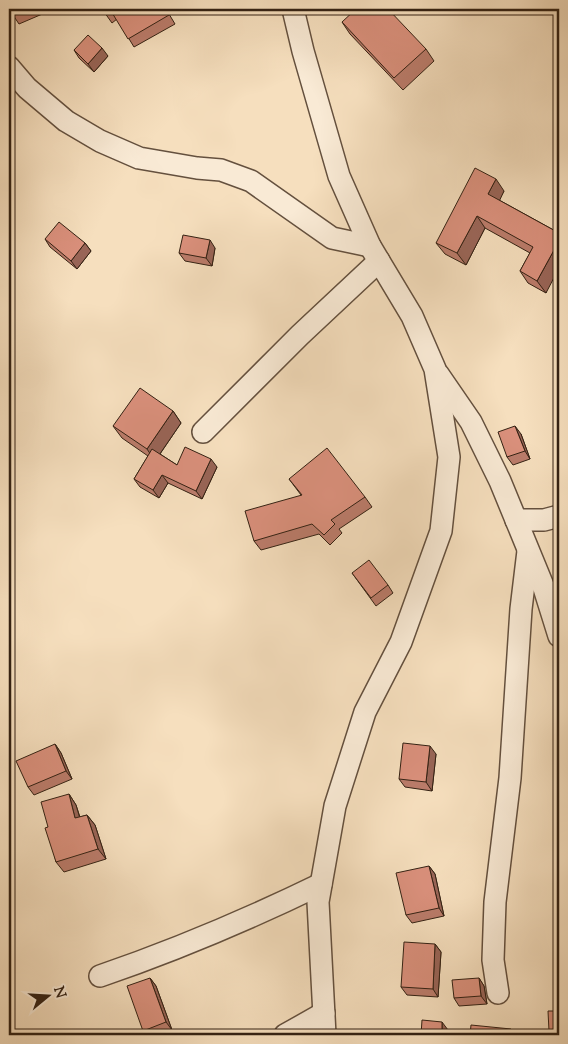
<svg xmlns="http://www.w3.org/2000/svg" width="568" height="1044" font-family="'Sorts Mill Goudy',serif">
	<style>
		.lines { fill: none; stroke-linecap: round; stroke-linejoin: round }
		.street-casing { stroke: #64503e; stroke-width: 24 }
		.street { stroke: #f9ead5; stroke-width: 21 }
		.wall { fill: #bb7c6b; stroke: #332113 }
		.shaded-wall { fill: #996557; stroke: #332113 }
		.building { fill: #da907c; stroke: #332113 }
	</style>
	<rect width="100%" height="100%" fill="#f6dfbe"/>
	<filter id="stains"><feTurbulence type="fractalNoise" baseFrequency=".004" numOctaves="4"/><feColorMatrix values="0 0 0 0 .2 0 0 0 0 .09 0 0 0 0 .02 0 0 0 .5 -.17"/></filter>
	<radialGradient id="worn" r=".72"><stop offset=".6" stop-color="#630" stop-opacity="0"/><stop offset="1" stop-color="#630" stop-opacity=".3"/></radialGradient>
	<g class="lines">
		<defs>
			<g id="street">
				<polyline points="293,9 303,51 339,176 370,246 412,316 435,369 449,457 441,531 401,642 365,712 335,806 318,902 325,1035"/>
				<polyline points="9,67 27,88 66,121 100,141 139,158 197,168 221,170 251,181 332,238 370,246"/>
				<polyline points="438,374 471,422 500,481 544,588 559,636"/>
				<polyline points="203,432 300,335 379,261"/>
				<polyline points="516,520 544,520 559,516"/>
				<path d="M100,976C176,950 249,919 321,884"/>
				<polyline points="498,993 493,960 495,902 510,778 521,609 528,551"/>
				<polyline points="285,1035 324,1013"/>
			</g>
		</defs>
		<use href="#street" class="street-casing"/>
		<use href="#street" class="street"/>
	</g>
	<g class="wall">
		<polygon points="9,9 54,9 19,24"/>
		<polygon points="102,9 166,9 175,24 134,47 117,19 112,23"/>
		<polygon points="342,22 426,49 434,61 403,90 350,34"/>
		<polygon points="74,50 108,56 94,72 79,58"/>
		<polygon points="504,191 499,200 559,233 546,293 528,283 520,271 530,253 485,228 466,265 445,254 436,243"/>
		<polygon points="45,239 85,243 91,251 77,269 50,247"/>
		<polygon points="215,248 212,266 185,261 179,253"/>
		<polygon points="173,411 181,423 160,454 177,465 217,467 202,499 168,483 159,498 140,487 134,479 148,456 122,438 113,426"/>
		<polygon points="521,434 530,459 513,465 507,457"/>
		<polygon points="289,479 365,497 372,507 339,529 342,533 330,545 319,534 261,550 254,541 301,495"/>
		<polygon points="352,573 388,585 393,593 376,606"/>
		<polygon points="55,744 61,753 72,779 34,795 28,787"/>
		<polygon points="436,754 432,791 405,787 399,779"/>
		<polygon points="69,794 76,805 80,817 87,815 95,825 106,859 64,872 56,862 48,827"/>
		<polygon points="429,866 435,874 444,916 412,923 406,915"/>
		<polygon points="435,944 441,952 438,997 407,995 401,987"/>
		<polygon points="150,978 156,986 172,1030 159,1035 146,1035 143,1031"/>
		<polygon points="479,978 484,986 487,1004 459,1006 454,998"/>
		<polygon points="559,1011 559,1035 551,1035 549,1031"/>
	</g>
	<g class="shaded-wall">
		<polygon points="102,48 108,56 94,72 88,64"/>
		<polygon points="496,179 504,191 497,206 488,194"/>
		<polygon points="477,216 485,228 466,265 457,253"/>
		<polygon points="210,240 215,248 212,266 206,258"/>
		<polygon points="559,241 559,268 546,293 537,281"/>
		<polygon points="85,243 91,251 77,269 71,261"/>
		<polygon points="173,411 181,423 155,461 147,449"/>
		<polygon points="515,426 521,434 530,459 525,451"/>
		<polygon points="211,459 217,467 202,499 196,491"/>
		<polygon points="162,475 168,483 159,498 153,490"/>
		<polygon points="55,744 61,753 72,779 66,771"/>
		<polygon points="430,746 436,754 432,791 426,782"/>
		<polygon points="69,794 76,805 83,829 75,818"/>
		<polygon points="87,815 95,825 106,859 98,849"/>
		<polygon points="429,866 435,874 444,916 439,908"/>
		<polygon points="435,944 441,952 438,997 433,989"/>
		<polygon points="150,978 156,986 172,1030 166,1022"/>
		<polygon points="479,978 484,986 487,1004 481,996"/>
		<polygon points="442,1022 448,1030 448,1035 442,1035"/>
		<polygon points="511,1029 516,1035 511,1035"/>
	</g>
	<g class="building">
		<polygon points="9,9 19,9 11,12"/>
		<polygon points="102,9 165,9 169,15 128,39 111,11 106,14"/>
		<polygon points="356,9 388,9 426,49 394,78 342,22"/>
		<polygon points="88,35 102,48 88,64 74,50"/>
		<polygon points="475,168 496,179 488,194 559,233 559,241 537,281 520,271 533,247 477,216 457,253 436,243"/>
		<polygon points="59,222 85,243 71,261 45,239"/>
		<polygon points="183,235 210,240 206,258 179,253"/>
		<polygon points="140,388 173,411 147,449 113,426"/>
		<polygon points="515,426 525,451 507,457 498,432"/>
		<polygon points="185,447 211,459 196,491 162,475 153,490 134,479 152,449 177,465"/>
		<polygon points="327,448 365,497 331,520 335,524 324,535 312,524 254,541 245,511 302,495 289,479"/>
		<polygon points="369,560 388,585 371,598 352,573"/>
		<polygon points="403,743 430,746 426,782 399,779"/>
		<polygon points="55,744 66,771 28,787 16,761"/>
		<polygon points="69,794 75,818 87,815 98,849 56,862 45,828 48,827 41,802"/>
		<polygon points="429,866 439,908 406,915 396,873"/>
		<polygon points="404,942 435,944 433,989 401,987"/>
		<polygon points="150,978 166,1022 143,1031 127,986"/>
		<polygon points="479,978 481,996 454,998 452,980"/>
		<polygon points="548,1011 559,1011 559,1030 549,1031"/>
		<polygon points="422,1020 442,1022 442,1035 421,1035"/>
		<polygon points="471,1025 511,1029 511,1035 470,1035"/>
	</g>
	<rect width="568" height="1044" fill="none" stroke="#f6dfbe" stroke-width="30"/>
	<rect x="10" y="10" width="548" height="1024" fill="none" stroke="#332113" stroke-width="2.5"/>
	<rect x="15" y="15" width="538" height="1014" fill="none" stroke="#332113"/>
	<g transform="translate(48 996) rotate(72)" stroke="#f9ead5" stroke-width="4" paint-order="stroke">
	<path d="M0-4L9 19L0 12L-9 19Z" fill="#332113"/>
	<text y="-8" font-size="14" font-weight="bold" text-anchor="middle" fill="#332113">N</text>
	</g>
	<rect width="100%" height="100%" filter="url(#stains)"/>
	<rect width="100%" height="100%" fill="url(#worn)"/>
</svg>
